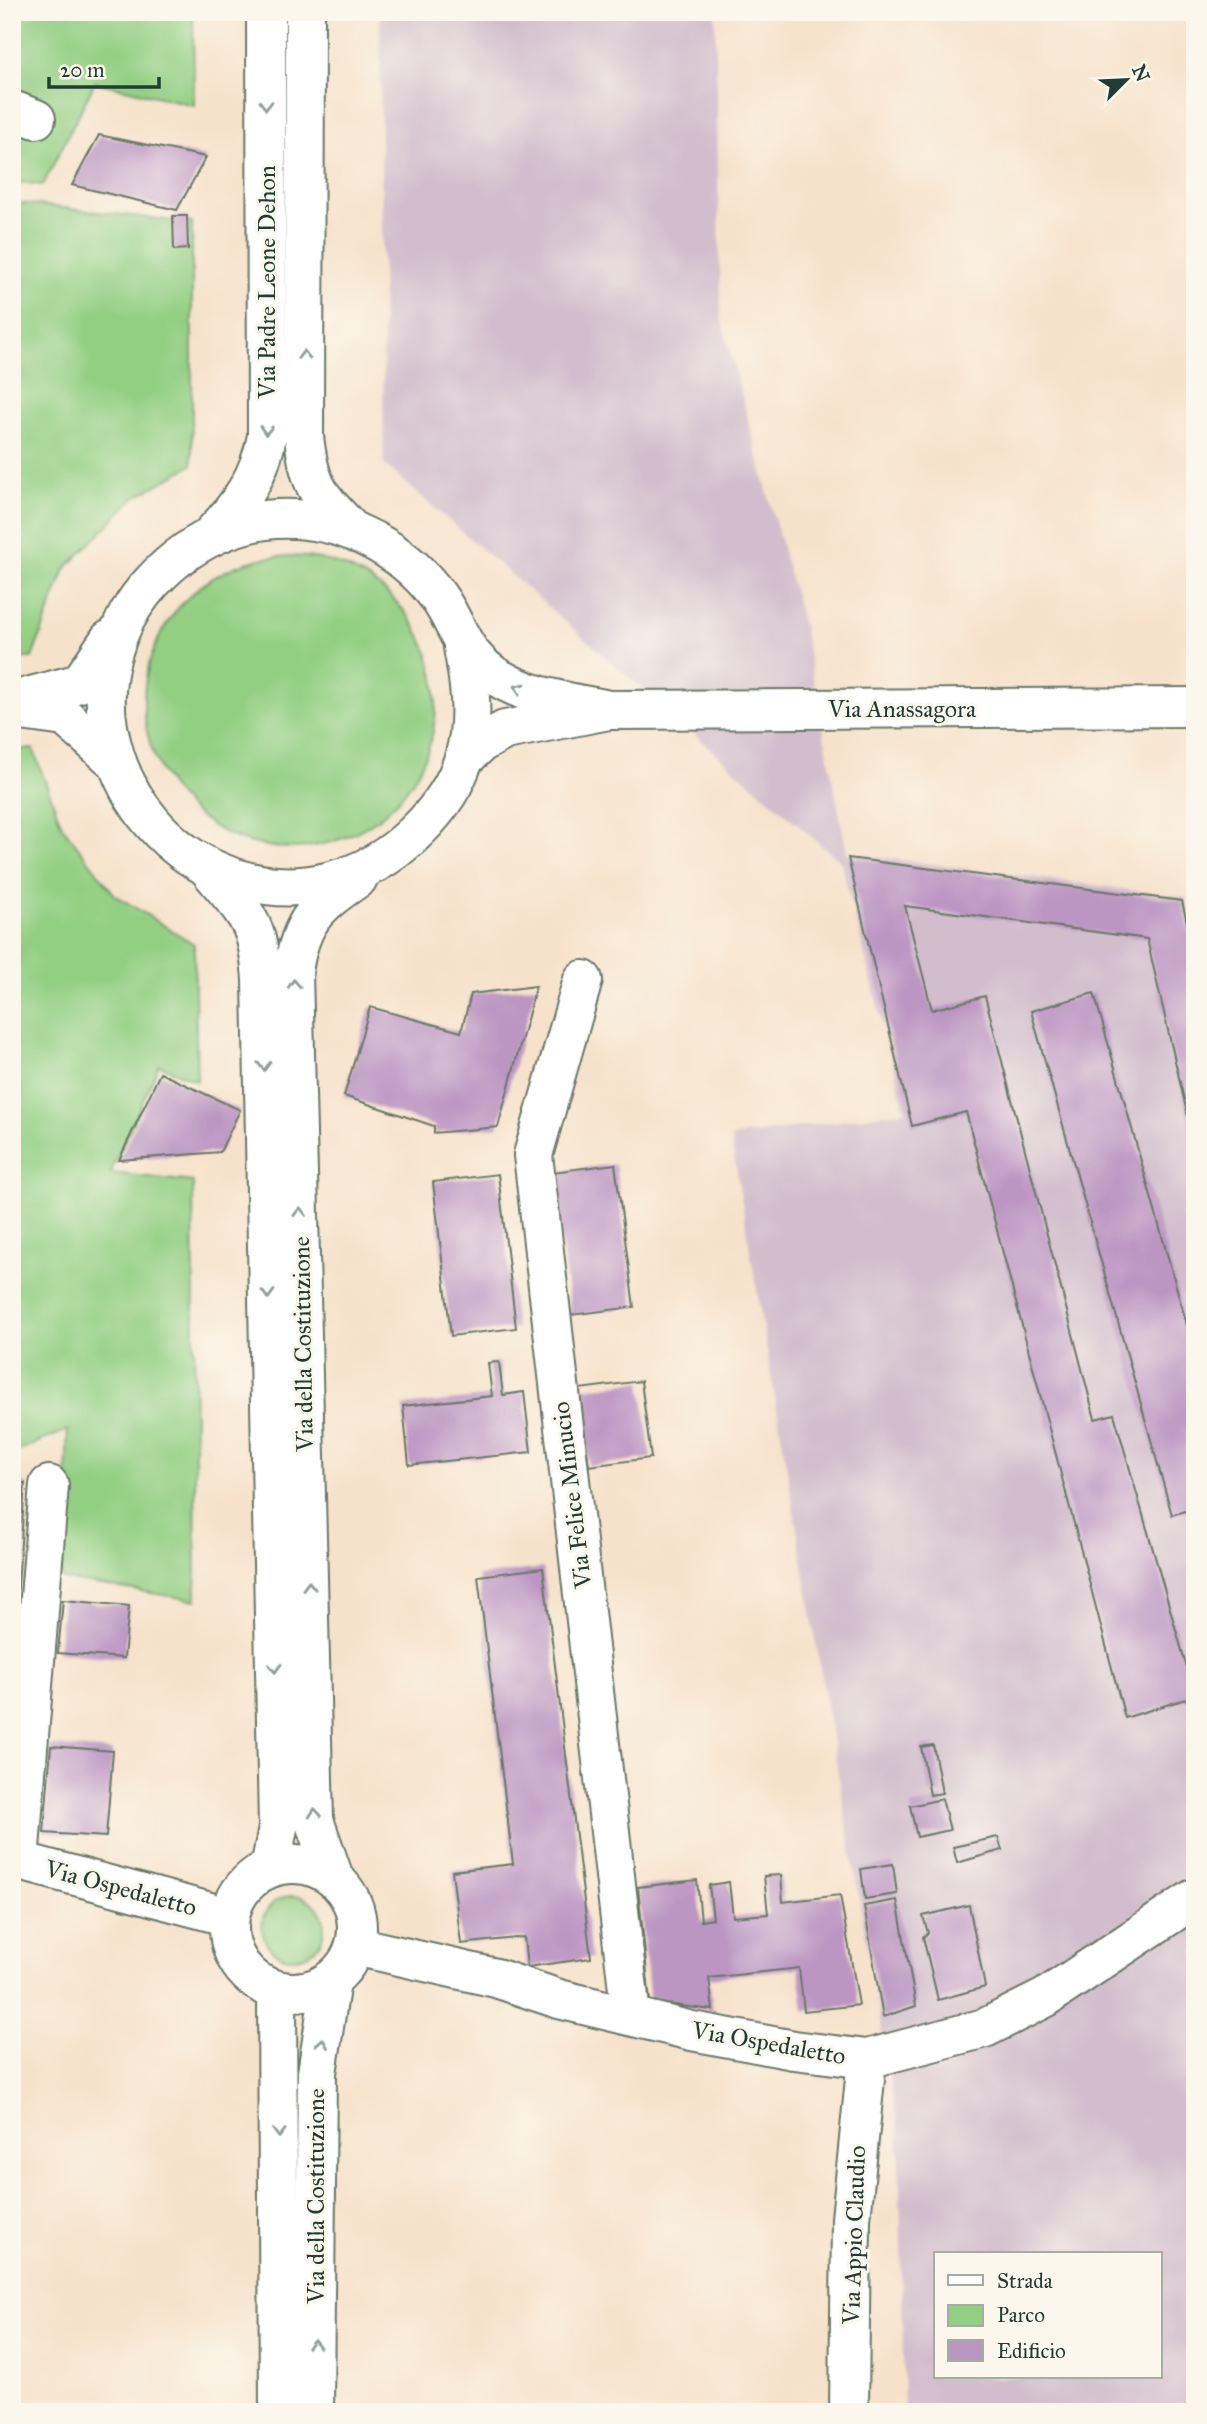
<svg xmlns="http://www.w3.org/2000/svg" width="1207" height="2424" font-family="'IM FELL Great Primer',serif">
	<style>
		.industrial { fill: #d1bdcc; fill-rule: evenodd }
		.green { fill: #93cf83; stroke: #59865c; stroke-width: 2 }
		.building { fill: #bc96c3 }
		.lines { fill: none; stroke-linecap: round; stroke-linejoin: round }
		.minor-casing { stroke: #6a7768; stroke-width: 42 }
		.minor { stroke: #fff; stroke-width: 38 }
		.oneway { stroke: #8f9e9a }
		.labels { text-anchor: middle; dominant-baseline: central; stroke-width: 6; stroke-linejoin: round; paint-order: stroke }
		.street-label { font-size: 24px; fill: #1f3d34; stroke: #fbf7ec }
	</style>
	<rect width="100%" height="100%" fill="#fbf7ec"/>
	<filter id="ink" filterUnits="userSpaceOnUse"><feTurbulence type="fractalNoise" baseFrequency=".0143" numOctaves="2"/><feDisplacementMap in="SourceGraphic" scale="14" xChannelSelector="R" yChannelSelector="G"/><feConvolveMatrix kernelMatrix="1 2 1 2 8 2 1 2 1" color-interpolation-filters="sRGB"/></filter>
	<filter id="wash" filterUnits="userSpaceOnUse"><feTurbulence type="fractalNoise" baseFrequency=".00686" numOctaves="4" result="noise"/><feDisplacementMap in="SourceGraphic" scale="28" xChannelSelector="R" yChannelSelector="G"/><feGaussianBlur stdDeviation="1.57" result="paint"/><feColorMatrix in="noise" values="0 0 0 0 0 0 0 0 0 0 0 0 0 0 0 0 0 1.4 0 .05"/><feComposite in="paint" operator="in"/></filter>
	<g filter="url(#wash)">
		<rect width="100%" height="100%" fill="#f6e2ca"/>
		<path class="industrial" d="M380,12H715L721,318L803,626L847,853L1185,897L1195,938V2412H904L899,2134L731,1137L905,1111L841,862L384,464ZM936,2254H1160V2377H936Z"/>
		<g class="green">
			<polygon points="12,12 193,12 194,105 95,82 43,185 12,181"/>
			<polygon points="12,202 192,223 192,465 134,498 65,569 32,658 12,658"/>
			<circle cx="290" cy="702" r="146"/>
			<polygon points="12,749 33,749 62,826 115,895 194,944 197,1081 159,1065 110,1173 193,1182 196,1600 62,1579 68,1430 12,1453"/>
			<circle cx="293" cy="1927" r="31"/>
		</g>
		<g id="blocks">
			<g class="building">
				<polygon points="99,135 206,157 177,210 72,185"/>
				<polygon points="173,216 187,216 188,249 174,250"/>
				<polygon points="848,858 1182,901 1195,958 1194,1143 1147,939 905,906 932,1010 985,996 1095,1419 1114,1414 1195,1696 1125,1718 966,1112 912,1126"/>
				<polygon points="536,986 498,1127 434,1133 434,1126 344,1096 370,1007 461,1032 471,994"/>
				<polygon points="1094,993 1195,1354 1195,1508 1172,1515 1031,1011"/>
				<polygon points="160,1073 240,1110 220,1152 119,1160"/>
				<polygon points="615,1164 634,1307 571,1315 552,1172"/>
				<polygon points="498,1174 516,1328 451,1336 433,1182"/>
				<polygon points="499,1362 503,1395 524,1392 531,1452 409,1465 403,1406 492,1396 488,1363"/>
				<polygon points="641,1381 651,1458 589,1466 579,1389"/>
				<polygon points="12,1483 25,1483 15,1630 12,1630"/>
				<polygon points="543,1568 591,1958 527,1967 524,1937 461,1944 452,1871 513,1864 478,1576"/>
				<polygon points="63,1600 129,1606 124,1658 58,1653"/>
				<polygon points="933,1745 942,1793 930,1795 921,1747"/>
				<polygon points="51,1746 113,1751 106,1837 44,1833"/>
				<polygon points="942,1799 950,1830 917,1837 910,1806"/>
				<polygon points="998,1837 1002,1850 957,1863 953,1847"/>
				<polygon points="893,1864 897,1894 865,1899 861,1869"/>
				<polygon points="781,1875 783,1902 840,1895 859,2005 804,2011 799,1968 709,1978 713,2010 650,2002 638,1887 697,1880 701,1921 713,1919 709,1885 729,1882 733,1917 768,1914 764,1876"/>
				<polygon points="897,1900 916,2006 883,2017 864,1906"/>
				<polygon points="969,1905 985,1987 938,2000 923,1937 928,1933 923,1916"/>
			</g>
		</g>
	</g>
	<g filter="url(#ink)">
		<use href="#blocks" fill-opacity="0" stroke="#6a7768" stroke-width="2"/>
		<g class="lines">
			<defs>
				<g id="minor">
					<path d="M305,12L304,436C309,485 318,496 352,530"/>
					<polyline points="12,110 36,119"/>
					<path d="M211,535C239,507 260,476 267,436L266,12"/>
					<path d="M463,647C470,685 475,721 464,758C456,785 437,811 418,830C308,941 134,878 108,727C100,680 114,628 144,591C184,543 242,512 306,520C357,525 409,555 439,598C458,625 461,651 491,673C525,697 569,702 609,710"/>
					<polyline points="12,701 80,683 109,640"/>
					<polyline points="14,710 65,717 113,759"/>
					<polyline points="464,759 481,743 505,730 609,710 1195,707"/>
					<path d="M208,868C245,914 258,918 262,980L278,1828L270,1868"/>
					<polyline points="583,980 533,1155 631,2016"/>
					<polyline points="12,1859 229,1917"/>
					<polyline points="19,1861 49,1485"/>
					<circle cx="293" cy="1928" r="64"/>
					<path d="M334,1878L314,1820L293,972C300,920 317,906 358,878"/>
					<polyline points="355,1946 496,1978 559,1999 692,2031 794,2050 867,2059 985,2028 1045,1998 1195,1898"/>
					<polyline points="277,1991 279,2412"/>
					<polyline points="314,2412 317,2073 331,1981"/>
					<polyline points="849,2412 851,2219 867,2059"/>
				</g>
			</defs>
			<use href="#minor" class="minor-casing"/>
			<use href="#minor" class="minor"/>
		</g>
		<defs><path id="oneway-chevron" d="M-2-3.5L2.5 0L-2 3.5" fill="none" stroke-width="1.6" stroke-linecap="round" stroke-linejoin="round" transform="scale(1.75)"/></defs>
		<g class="oneway">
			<use href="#oneway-chevron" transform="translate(266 105) rotate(90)"/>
			<use href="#oneway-chevron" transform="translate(304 355) rotate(-90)"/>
			<use href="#oneway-chevron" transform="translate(266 430) rotate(93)"/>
			<use href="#oneway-chevron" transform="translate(519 688) rotate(-154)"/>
			<use href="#oneway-chevron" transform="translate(294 984) rotate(-93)"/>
			<use href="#oneway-chevron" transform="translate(264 1066) rotate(89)"/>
			<use href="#oneway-chevron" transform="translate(300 1212) rotate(-91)"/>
			<use href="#oneway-chevron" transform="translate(268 1294) rotate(89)"/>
			<use href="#oneway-chevron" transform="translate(309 1586) rotate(-91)"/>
			<use href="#oneway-chevron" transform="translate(275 1668) rotate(89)"/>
			<use href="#oneway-chevron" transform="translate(315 1813) rotate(-95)"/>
			<use href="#oneway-chevron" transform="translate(322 2043) rotate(-80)"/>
			<use href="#oneway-chevron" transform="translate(279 2133) rotate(90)"/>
			<use href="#oneway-chevron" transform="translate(314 2344) rotate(-90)"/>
		</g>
	</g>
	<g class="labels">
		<g class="street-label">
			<text transform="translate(267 282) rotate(-90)">Via Padre Leone Dehon</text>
			<text x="902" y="709">Via Anassagora</text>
			<text transform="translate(303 1344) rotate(-91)">Via della Costituzione</text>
			<text transform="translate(572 1495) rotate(-97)">Via Felice Minucio</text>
			<text transform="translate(121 1888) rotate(15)">Via Ospedaletto</text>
			<text transform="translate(769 2043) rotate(10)">Via Ospedaletto</text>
			<text transform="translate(316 2196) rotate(-90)">Via della Costituzione</text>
			<text transform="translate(854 2235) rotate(-88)">Via Appio Claudio</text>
		</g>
	</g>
	<rect width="1207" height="2424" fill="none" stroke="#fbf7ec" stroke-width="42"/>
	<rect x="934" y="2252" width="228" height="126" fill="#fbf7ec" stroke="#a3ada2" stroke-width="2"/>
	<rect x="948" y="2275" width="35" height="10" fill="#ffffff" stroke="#a3ada2" stroke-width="2"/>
	<text x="997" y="2288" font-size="21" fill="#1f3d34">Strada</text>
	<rect x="948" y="2305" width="35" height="21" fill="#93cf83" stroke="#a3ada2" stroke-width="2"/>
	<text x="997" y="2322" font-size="21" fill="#1f3d34">Parco</text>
	<rect x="948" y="2340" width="35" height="21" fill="#bc96c3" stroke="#a3ada2" stroke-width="2"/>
	<text x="997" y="2358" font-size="21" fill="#1f3d34">Edificio</text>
	<g transform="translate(1126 80) rotate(66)" stroke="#fbf7ec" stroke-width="5" paint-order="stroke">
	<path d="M0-5L12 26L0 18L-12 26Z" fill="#1f3d34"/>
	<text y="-10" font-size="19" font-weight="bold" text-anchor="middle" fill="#1f3d34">N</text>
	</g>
	<path d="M49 77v10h110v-10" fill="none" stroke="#1f3d34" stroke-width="3.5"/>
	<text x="60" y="77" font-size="21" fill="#1f3d34" stroke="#fbf7ec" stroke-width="5" paint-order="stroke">20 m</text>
</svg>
